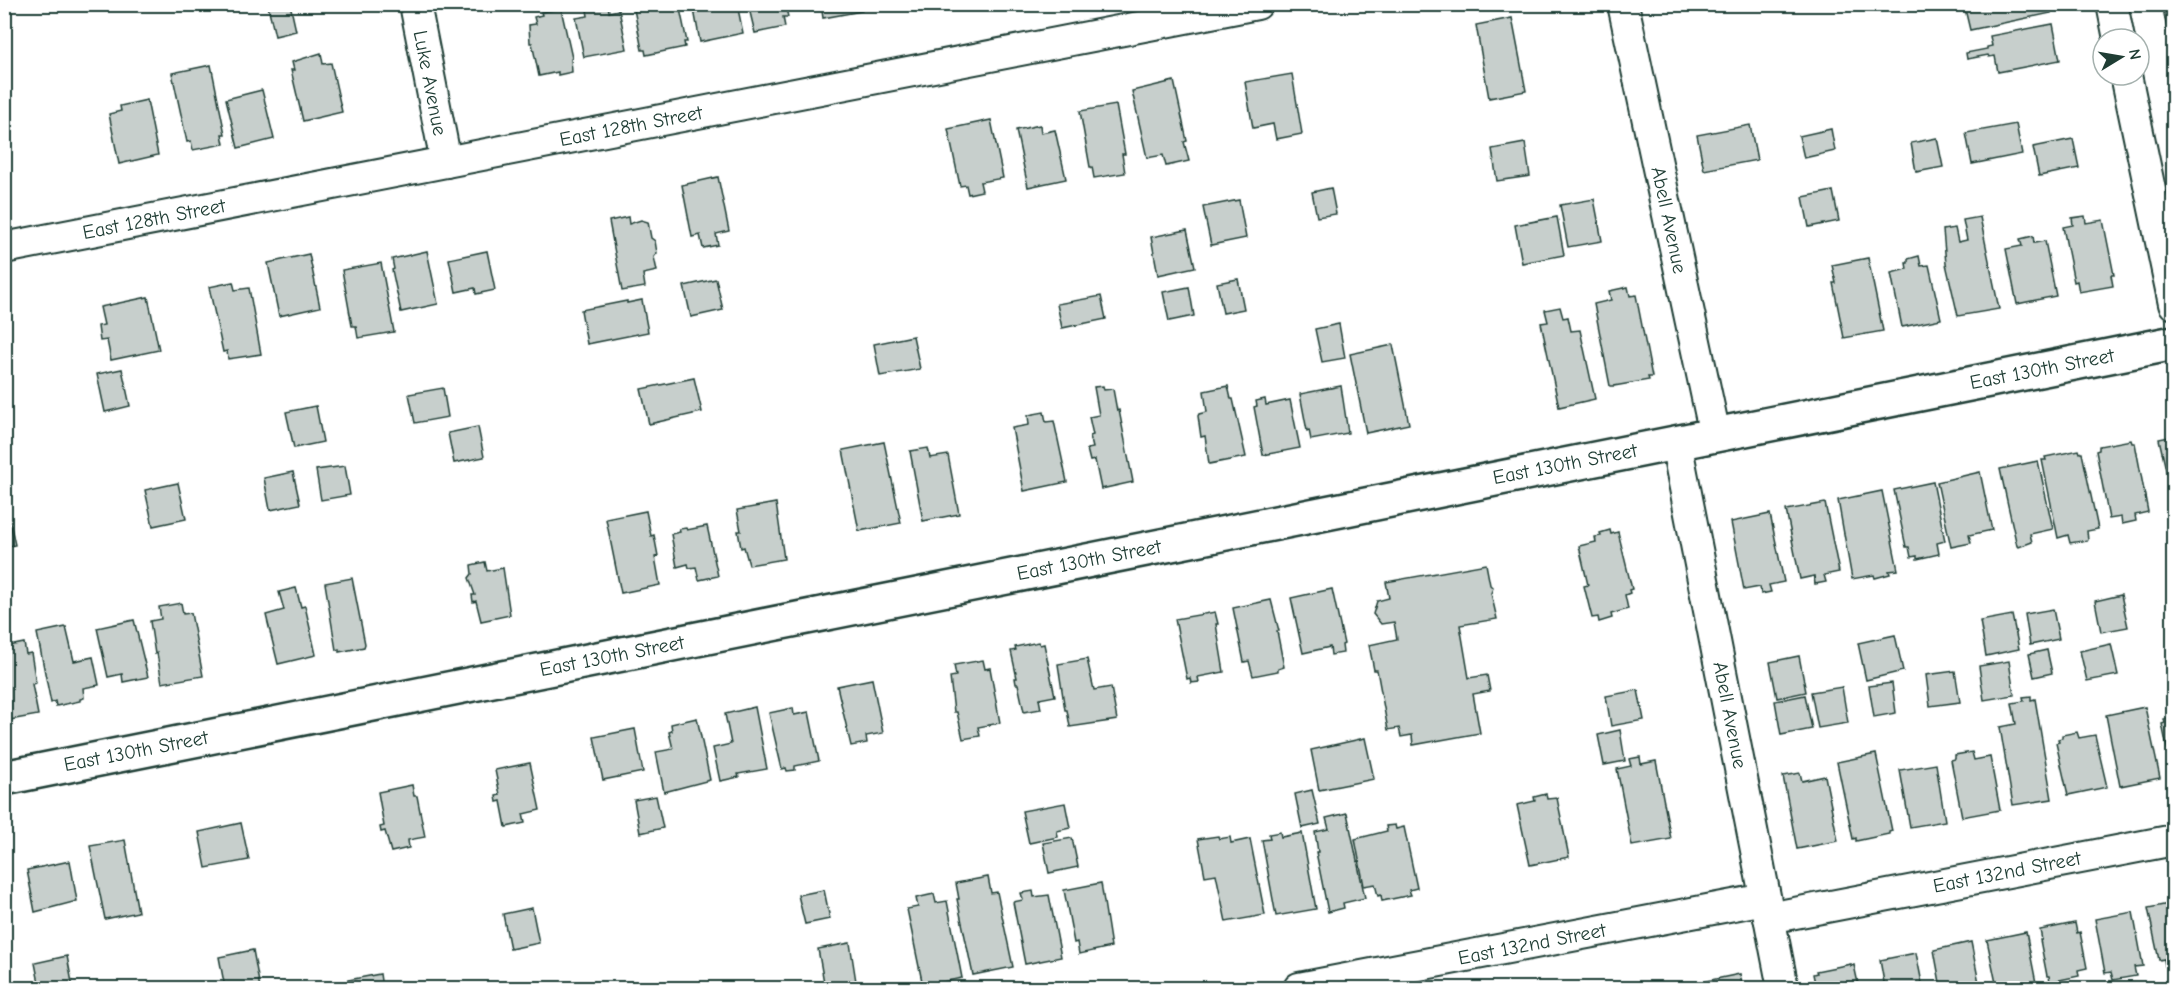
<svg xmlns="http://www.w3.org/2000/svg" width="2178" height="993" font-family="'Comic Neue',sans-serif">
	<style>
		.building { fill: #c7cfcc; stroke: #1f3d34; stroke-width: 1.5 }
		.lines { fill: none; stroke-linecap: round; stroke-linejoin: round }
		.minor-casing { stroke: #1f3d34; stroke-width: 34 }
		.tertiary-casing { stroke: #1f3d34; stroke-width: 38 }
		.minor { stroke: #fff; stroke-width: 30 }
		.tertiary { stroke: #fff; stroke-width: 33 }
		.labels { text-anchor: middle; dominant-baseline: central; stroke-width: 4.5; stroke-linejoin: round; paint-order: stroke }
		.street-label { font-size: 20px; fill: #1f3d34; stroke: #fff }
	</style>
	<rect width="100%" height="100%" fill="#fff"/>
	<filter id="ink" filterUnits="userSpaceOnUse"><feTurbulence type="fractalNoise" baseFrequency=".0167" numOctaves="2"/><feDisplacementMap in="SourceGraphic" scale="12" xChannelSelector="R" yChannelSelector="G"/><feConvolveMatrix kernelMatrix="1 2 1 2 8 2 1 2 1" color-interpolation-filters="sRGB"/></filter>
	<g filter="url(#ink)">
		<g class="building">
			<polygon points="276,4 290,4 296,31 275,36 268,6"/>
			<polygon points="586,4 608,4 609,12 619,10 627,49 584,57 576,18 588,16"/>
			<polygon points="633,4 679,4 687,42 684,42 685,47 646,55 645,50 642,50"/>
			<polygon points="693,4 737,4 743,33 700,42"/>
			<polygon points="748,4 785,4 788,17 783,17 785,27 755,33"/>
			<polygon points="821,4 861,4 862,11 823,18"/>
			<polygon points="1981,4 2049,4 2051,13 1970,30 1965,9"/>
			<polygon points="2162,4 2174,4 2174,38 2169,39"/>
			<polygon points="561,9 572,58 571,59 572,72 558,75 558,72 539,76 532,43 530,43 529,25 536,24 534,17 542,15 541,12"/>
			<polygon points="1512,18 1526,91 1489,98 1476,25"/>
			<polygon points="2053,24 2060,60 1998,72 1995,56 1989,57 1988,55 1967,59 1966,53 1987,49 1987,47 1992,46 1990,36"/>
			<polygon points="321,53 323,64 331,63 342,112 303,121 291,70 294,70 292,62"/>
			<polygon points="211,65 225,134 222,134 224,144 193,150 191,141 187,142 172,73"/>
			<polygon points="1292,74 1302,134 1276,139 1273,124 1253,128 1245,82"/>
			<polygon points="1174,81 1187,141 1184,142 1189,161 1166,166 1163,155 1147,158 1132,91"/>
			<polygon points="262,90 274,139 238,148 226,99"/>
			<polygon points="147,100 158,155 119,164 109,114 121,111 120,106"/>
			<polygon points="1116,105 1125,154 1122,154 1125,173 1094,178 1092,167 1090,167 1080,111"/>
			<polygon points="991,120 1003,178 980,182 982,191 968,194 966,185 960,186 948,129"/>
			<polygon points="2016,124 2022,154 1972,164 1966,133"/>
			<polygon points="1040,125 1041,133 1055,130 1066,179 1028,187 1016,130"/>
			<polygon points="1750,125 1757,160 1704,170 1697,135"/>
			<polygon points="1831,129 1835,151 1804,158 1799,136"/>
			<polygon points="1937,138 1943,167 1916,172 1911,143"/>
			<polygon points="2073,139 2079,168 2039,176 2033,147"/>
			<polygon points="1525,143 1530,176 1497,181 1492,149"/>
			<polygon points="718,177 729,231 716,234 718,245 703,248 700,235 692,237 682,185"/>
			<polygon points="1331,188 1336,214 1317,217 1312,192"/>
			<polygon points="1833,191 1839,221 1809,227 1803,197"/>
			<polygon points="1594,199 1602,241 1568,247 1560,205"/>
			<polygon points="1239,200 1246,238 1211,245 1203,207"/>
			<polygon points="2085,216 2086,223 2103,220 2114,275 2111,275 2113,286 2079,292 2077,281 2074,282 2063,227 2073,225 2072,218"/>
			<polygon points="628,217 629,224 641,220 648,222 651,238 655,241 657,253 654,257 657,271 643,274 645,287 622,291 609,221"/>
			<polygon points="1557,217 1564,255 1522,263 1515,225"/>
			<polygon points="1980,217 1999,309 1958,316 1946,264 1943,230 1955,228 1958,242 1967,240 1963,220"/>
			<polygon points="1187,230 1195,267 1158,275 1151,237"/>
			<polygon points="2033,236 2034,243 2045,241 2056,296 2017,304 2006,249 2022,246 2020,239"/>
			<polygon points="427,251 438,304 401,312 392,270 394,269 392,259"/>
			<polygon points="487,251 495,290 476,294 475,288 456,292 449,259"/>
			<polygon points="309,254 320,307 279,316 268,263"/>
			<polygon points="1919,256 1921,266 1929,265 1941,319 1902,327 1891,273 1907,269 1906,263 1908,263 1908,259"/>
			<polygon points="1868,258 1883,331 1844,338 1833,283 1836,283 1832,265"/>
			<polygon points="381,263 394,332 358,338 356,326 352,326 342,270"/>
			<polygon points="716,279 723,310 691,317 684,286"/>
			<polygon points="1238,279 1244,309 1223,313 1217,283"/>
			<polygon points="233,282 235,290 249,288 261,354 228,359 227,351 223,352 209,287"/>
			<polygon points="1189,287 1194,316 1169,321 1163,292"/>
			<polygon points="1628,287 1630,296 1636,295 1652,377 1648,377 1649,380 1614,386 1610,386 1594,304 1611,300 1609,291"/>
			<polygon points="1101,296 1106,319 1062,328 1057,304"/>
			<polygon points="148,297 159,350 111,360 107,340 100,341 98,326 104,325 100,307"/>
			<polygon points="642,300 648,332 587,344 581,310 627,301 627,303"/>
			<polygon points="1560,307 1563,318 1568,317 1571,331 1580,330 1595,399 1559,407 1541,323 1548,322 1545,310"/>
			<polygon points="1339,324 1345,358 1322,362 1315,329"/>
			<polygon points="913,336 920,369 880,376 874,344"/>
			<polygon points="1393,345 1409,424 1366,433 1350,354"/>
			<polygon points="122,369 130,406 105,412 97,374"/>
			<polygon points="694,378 702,412 649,424 641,389"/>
			<polygon points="1103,386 1104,390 1113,389 1117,411 1119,410 1133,482 1101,489 1095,460 1090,461 1087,449 1093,448 1090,436 1093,435 1089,417 1099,415 1094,387"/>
			<polygon points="1228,386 1231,399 1233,399 1246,457 1209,464 1205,436 1201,437 1198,416 1199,414 1207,412 1204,391"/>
			<polygon points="1341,386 1348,433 1311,440 1309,430 1307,431 1300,394"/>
			<polygon points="443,388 448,417 415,423 409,394"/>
			<polygon points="1265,399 1266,405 1290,400 1300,448 1263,455 1254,407 1257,406 1256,401"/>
			<polygon points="316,406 323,442 294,448 286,412"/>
			<polygon points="1044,412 1046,422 1054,421 1067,482 1024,491 1012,428 1029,425 1028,415"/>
			<polygon points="478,427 484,457 454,463 448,433"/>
			<polygon points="2174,436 2174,505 2159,439"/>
			<polygon points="2131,440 2132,443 2135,443 2148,512 2135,515 2136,521 2122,524 2121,517 2109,519 2096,451 2099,450 2099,446"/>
			<polygon points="884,442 901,523 859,531 843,450"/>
			<polygon points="928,448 930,458 948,455 959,514 923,521 910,451"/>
			<polygon points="2079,450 2080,453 2082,453 2098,529 2087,531 2088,540 2070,543 2068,535 2058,538 2042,460 2046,460 2045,457"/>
			<polygon points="2038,461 2053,529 2030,534 2032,542 2019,547 2017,546 2000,469"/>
			<polygon points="345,466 350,495 321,500 316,470"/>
			<polygon points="293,472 300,504 270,510 264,478"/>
			<polygon points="1980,472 1992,530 1969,535 1971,543 1951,547 1937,482"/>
			<polygon points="1933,482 1945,541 1937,543 1939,554 1917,559 1917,556 1911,557 1909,547 1906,547 1894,490"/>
			<polygon points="178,483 186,519 153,526 145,490"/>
			<polygon points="1882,491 1898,570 1889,571 1890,574 1875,578 1874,575 1852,579 1838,500"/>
			<polygon points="776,503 784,559 749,565 744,547 741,548 738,531 741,531 737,510"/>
			<polygon points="1825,503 1839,572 1824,575 1826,582 1815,584 1814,576 1800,579 1786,510"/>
			<polygon points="646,511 651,536 654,535 658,556 655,557 660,585 621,593 606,519"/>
			<polygon points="8,513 15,545 4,547 4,514"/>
			<polygon points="1770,514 1784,582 1769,585 1771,592 1761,594 1760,587 1744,590 1731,522"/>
			<polygon points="707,526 718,576 699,580 696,567 689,568 688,564 677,567 671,534 680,532 679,529 686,528 687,530"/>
			<polygon points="1610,530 1611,534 1618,532 1632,589 1629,590 1630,593 1625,595 1628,609 1611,614 1612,618 1599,622 1598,617 1592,618 1584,586 1588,585 1579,546 1596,542 1595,537 1601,536 1600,533"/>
			<polygon points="485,562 487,571 503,568 510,615 481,621 476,601 473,602 472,595 475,595 469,578 472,574 471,565"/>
			<polygon points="1486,564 1490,585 1493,588 1491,593 1497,619 1460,625 1469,678 1487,675 1490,691 1473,694 1480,733 1413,745 1412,735 1401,737 1399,728 1388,730 1377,670 1374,670 1369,645 1397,639 1394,622 1381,624 1373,614 1377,601 1389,598 1386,582"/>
			<polygon points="352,578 365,644 364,647 339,652 339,649 336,650 325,583"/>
			<polygon points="296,588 301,607 305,606 316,655 278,664 266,615 284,610 279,592"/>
			<polygon points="1332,589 1344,644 1342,645 1343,653 1331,655 1330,647 1303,653 1291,598"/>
			<polygon points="2121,595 2128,627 2101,632 2095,601"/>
			<polygon points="1271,600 1279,631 1277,631 1284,667 1278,669 1278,671 1253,676 1249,661 1244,662 1233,608"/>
			<polygon points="181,603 183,614 191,613 203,676 162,683 157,653 155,654 150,621 161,619 159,607"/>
			<polygon points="2053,609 2059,639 2030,645 2025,614"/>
			<polygon points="1215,612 1218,624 1216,624 1224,672 1198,677 1199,682 1191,683 1190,678 1187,679 1175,619"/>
			<polygon points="2012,615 2019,649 1986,656 1980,621"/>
			<polygon points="134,620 148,677 123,682 122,674 108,677 97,628"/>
			<polygon points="66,627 74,661 93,657 99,685 83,688 84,698 80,699 80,701 56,706 55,701 51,703 37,633"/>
			<polygon points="1895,635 1903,671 1866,680 1858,643"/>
			<polygon points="1038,642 1040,645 1044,644 1055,696 1039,699 1041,709 1024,712 1018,684 1016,684 1015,678 1017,678 1011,651 1016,650 1015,647"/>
			<polygon points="24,643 26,654 31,653 36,683 32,684 38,715 4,721 4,647"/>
			<polygon points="2111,644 2118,675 2087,681 2080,651"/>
			<polygon points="2047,650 2052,673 2034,677 2029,654"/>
			<polygon points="1799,656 1806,692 1777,698 1770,662"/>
			<polygon points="1087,659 1094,690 1111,687 1117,720 1070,727 1067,710 1065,710 1058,664"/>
			<polygon points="983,660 985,669 990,668 1000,723 978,727 980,736 963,739 957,712 954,712 950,677 956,676 954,665"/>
			<polygon points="2009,661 2014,695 1984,700 1979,666"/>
			<polygon points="1955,671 1960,702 1930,706 1926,675"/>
			<polygon points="872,679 883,733 866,736 867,743 851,746 837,686"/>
			<polygon points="1892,683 1896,713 1874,717 1869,686"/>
			<polygon points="1842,687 1848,723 1818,728 1811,692"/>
			<polygon points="1638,690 1644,720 1611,726 1606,696"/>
			<polygon points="1805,695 1812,729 1781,735 1775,701"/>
			<polygon points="2031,696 2031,700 2035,699 2052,799 2013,805 2000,727 2016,724 2012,703 2024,701 2023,697"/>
			<polygon points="755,707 767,769 738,774 739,777 720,781 713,748 731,744 725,714"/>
			<polygon points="2145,707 2160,778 2120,786 2106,715"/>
			<polygon points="793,708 794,715 809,712 819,761 795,766 795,770 787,771 786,768 782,769 769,713"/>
			<polygon points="2174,717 2174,776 2173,776 2162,724 2165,723 2164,719"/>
			<polygon points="697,718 710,780 664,792 656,752 673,749 669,732 672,731 671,724"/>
			<polygon points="635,729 643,772 603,780 594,737"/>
			<polygon points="1620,730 1625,761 1604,765 1598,735"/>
			<polygon points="2077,732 2079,738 2095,735 2107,787 2068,795 2056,743 2059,742 2058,739 2062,738 2062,735"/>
			<polygon points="1365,738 1374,779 1319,790 1311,750"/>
			<polygon points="1972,752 1974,760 1990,757 2000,810 1962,817 1951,760 1955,759 1955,755"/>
			<polygon points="1876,754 1892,831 1889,832 1889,834 1856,841 1856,838 1853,839 1837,762"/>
			<polygon points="1640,757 1641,764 1656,761 1671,839 1632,846 1617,769 1631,766 1629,759"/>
			<polygon points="530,763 540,810 523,814 525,823 506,827 501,801 497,802 496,796 500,795 495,770"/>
			<polygon points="1936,764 1945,821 1910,827 1900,770"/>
			<polygon points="1800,773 1802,781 1825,776 1838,841 1797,849 1783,776"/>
			<polygon points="412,785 414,796 417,796 425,837 408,840 409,848 391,852 385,831 381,832 380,827 384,826 378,792"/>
			<polygon points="1312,790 1320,824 1302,828 1295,794"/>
			<polygon points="1546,794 1547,799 1557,798 1569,857 1530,865 1517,805 1535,801 1534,797"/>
			<polygon points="656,796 663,828 640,833 634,800"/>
			<polygon points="1065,803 1070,828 1057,831 1058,837 1029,843 1022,811"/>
			<polygon points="1347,813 1365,898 1343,903 1344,908 1328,912 1316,852 1318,852 1315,832 1329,829 1326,818"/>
			<polygon points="241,823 249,860 206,868 199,832"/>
			<polygon points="1395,825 1396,829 1404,827 1417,888 1409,890 1411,895 1382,901 1381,895 1378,896 1375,884 1364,886 1355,839 1387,831 1386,826"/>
			<polygon points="1280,832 1281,837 1302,833 1316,909 1276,916 1262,840 1270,839 1269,834"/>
			<polygon points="1218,836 1219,839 1230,837 1231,843 1250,839 1265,915 1226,922 1216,874 1205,876 1198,839"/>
			<polygon points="1072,838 1078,867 1049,873 1043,843"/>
			<polygon points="125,840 138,912 105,919 90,846"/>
			<polygon points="70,861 77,901 35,912 27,870"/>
			<polygon points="988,877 991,893 997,892 1013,967 973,975 957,899 959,899 956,883"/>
			<polygon points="1101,883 1111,947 1079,954 1077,942 1074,943 1064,890"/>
			<polygon points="824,890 830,919 805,924 798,895"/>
			<polygon points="1033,891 1034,897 1049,895 1061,957 1025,964 1013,902 1023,900 1021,893"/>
			<polygon points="934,894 936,903 947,901 962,978 923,986 907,909 918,907 916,898"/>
			<polygon points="2174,903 2174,965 2165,966 2164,959 2159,960 2148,908"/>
			<polygon points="532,908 539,943 510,949 503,914"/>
			<polygon points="2133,912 2143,966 2134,967 2136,976 2113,980 2111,972 2105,973 2095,919"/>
			<polygon points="2075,923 2077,933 2080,932 2087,968 2078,970 2079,976 2050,982 2049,976 2047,976 2040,940 2042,940 2040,930"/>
			<polygon points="2026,932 2037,988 1997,988 1987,940"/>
			<polygon points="1971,942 1980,988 1941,988 1934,950"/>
			<polygon points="850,943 857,988 825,988 818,949"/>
			<polygon points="253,950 260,988 225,988 219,957"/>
			<polygon points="1916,953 1923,988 1885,988 1880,960"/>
			<polygon points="67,956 73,988 40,988 35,963"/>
			<polygon points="1851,964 1851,966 1854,965 1859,988 1816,988 1813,974 1817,973 1816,971"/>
			<polygon points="380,974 382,988 350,988 348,980"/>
			<polygon points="1740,974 1742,985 1745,984 1746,988 1708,988 1706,981"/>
			<polygon points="1690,983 1691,988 1663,988"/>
		</g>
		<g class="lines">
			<defs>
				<g id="minor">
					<polyline points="415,4 446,162"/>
					<polyline points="1623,4 1715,435"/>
					<polyline points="2112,4 2119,39"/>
					<polyline points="2126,75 2174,304"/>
					<polyline points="4,248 1257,4"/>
					<polyline points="1676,442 1783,988"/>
					<polyline points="1769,918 2174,840"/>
					<polyline points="1299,988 1765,899"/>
				</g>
				<polyline id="tertiary" points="4,778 2174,343"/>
			</defs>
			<use href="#minor" class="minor-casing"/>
			<use href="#tertiary" class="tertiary-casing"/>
			<use href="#minor" class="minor"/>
			<use href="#tertiary" class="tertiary"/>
		</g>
	</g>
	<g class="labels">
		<g class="street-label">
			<text transform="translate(430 83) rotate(79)">Luke Avenue</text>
			<text transform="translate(631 126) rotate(-11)">East 128th Street</text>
			<text transform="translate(154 219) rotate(-11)">East 128th Street</text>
			<text transform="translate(1669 220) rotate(78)">Abell Avenue</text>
			<text transform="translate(2042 369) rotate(-11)">East 130th Street</text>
			<text transform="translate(1565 464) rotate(-11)">East 130th Street</text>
			<text transform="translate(1089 560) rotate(-11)">East 130th Street</text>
			<text transform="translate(612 656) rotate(-11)">East 130th Street</text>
			<text transform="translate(1730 715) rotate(79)">Abell Avenue</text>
			<text transform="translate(136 751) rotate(-11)">East 130th Street</text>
			<text transform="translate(2007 872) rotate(-11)">East 132nd Street</text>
			<text transform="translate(1532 944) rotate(-11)">East 132nd Street</text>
		</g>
	</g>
	<rect width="2178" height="993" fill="none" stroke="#fff" stroke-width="24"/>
	<rect x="12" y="12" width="2154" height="969" fill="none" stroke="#1f3d34" stroke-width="2" filter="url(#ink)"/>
	<g transform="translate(2121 57) rotate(79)"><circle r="28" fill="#ffffff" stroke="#a5b1ae" stroke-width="1.5"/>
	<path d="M0-4.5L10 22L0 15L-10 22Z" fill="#1f3d34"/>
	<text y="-9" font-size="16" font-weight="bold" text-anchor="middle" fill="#1f3d34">N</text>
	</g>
</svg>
